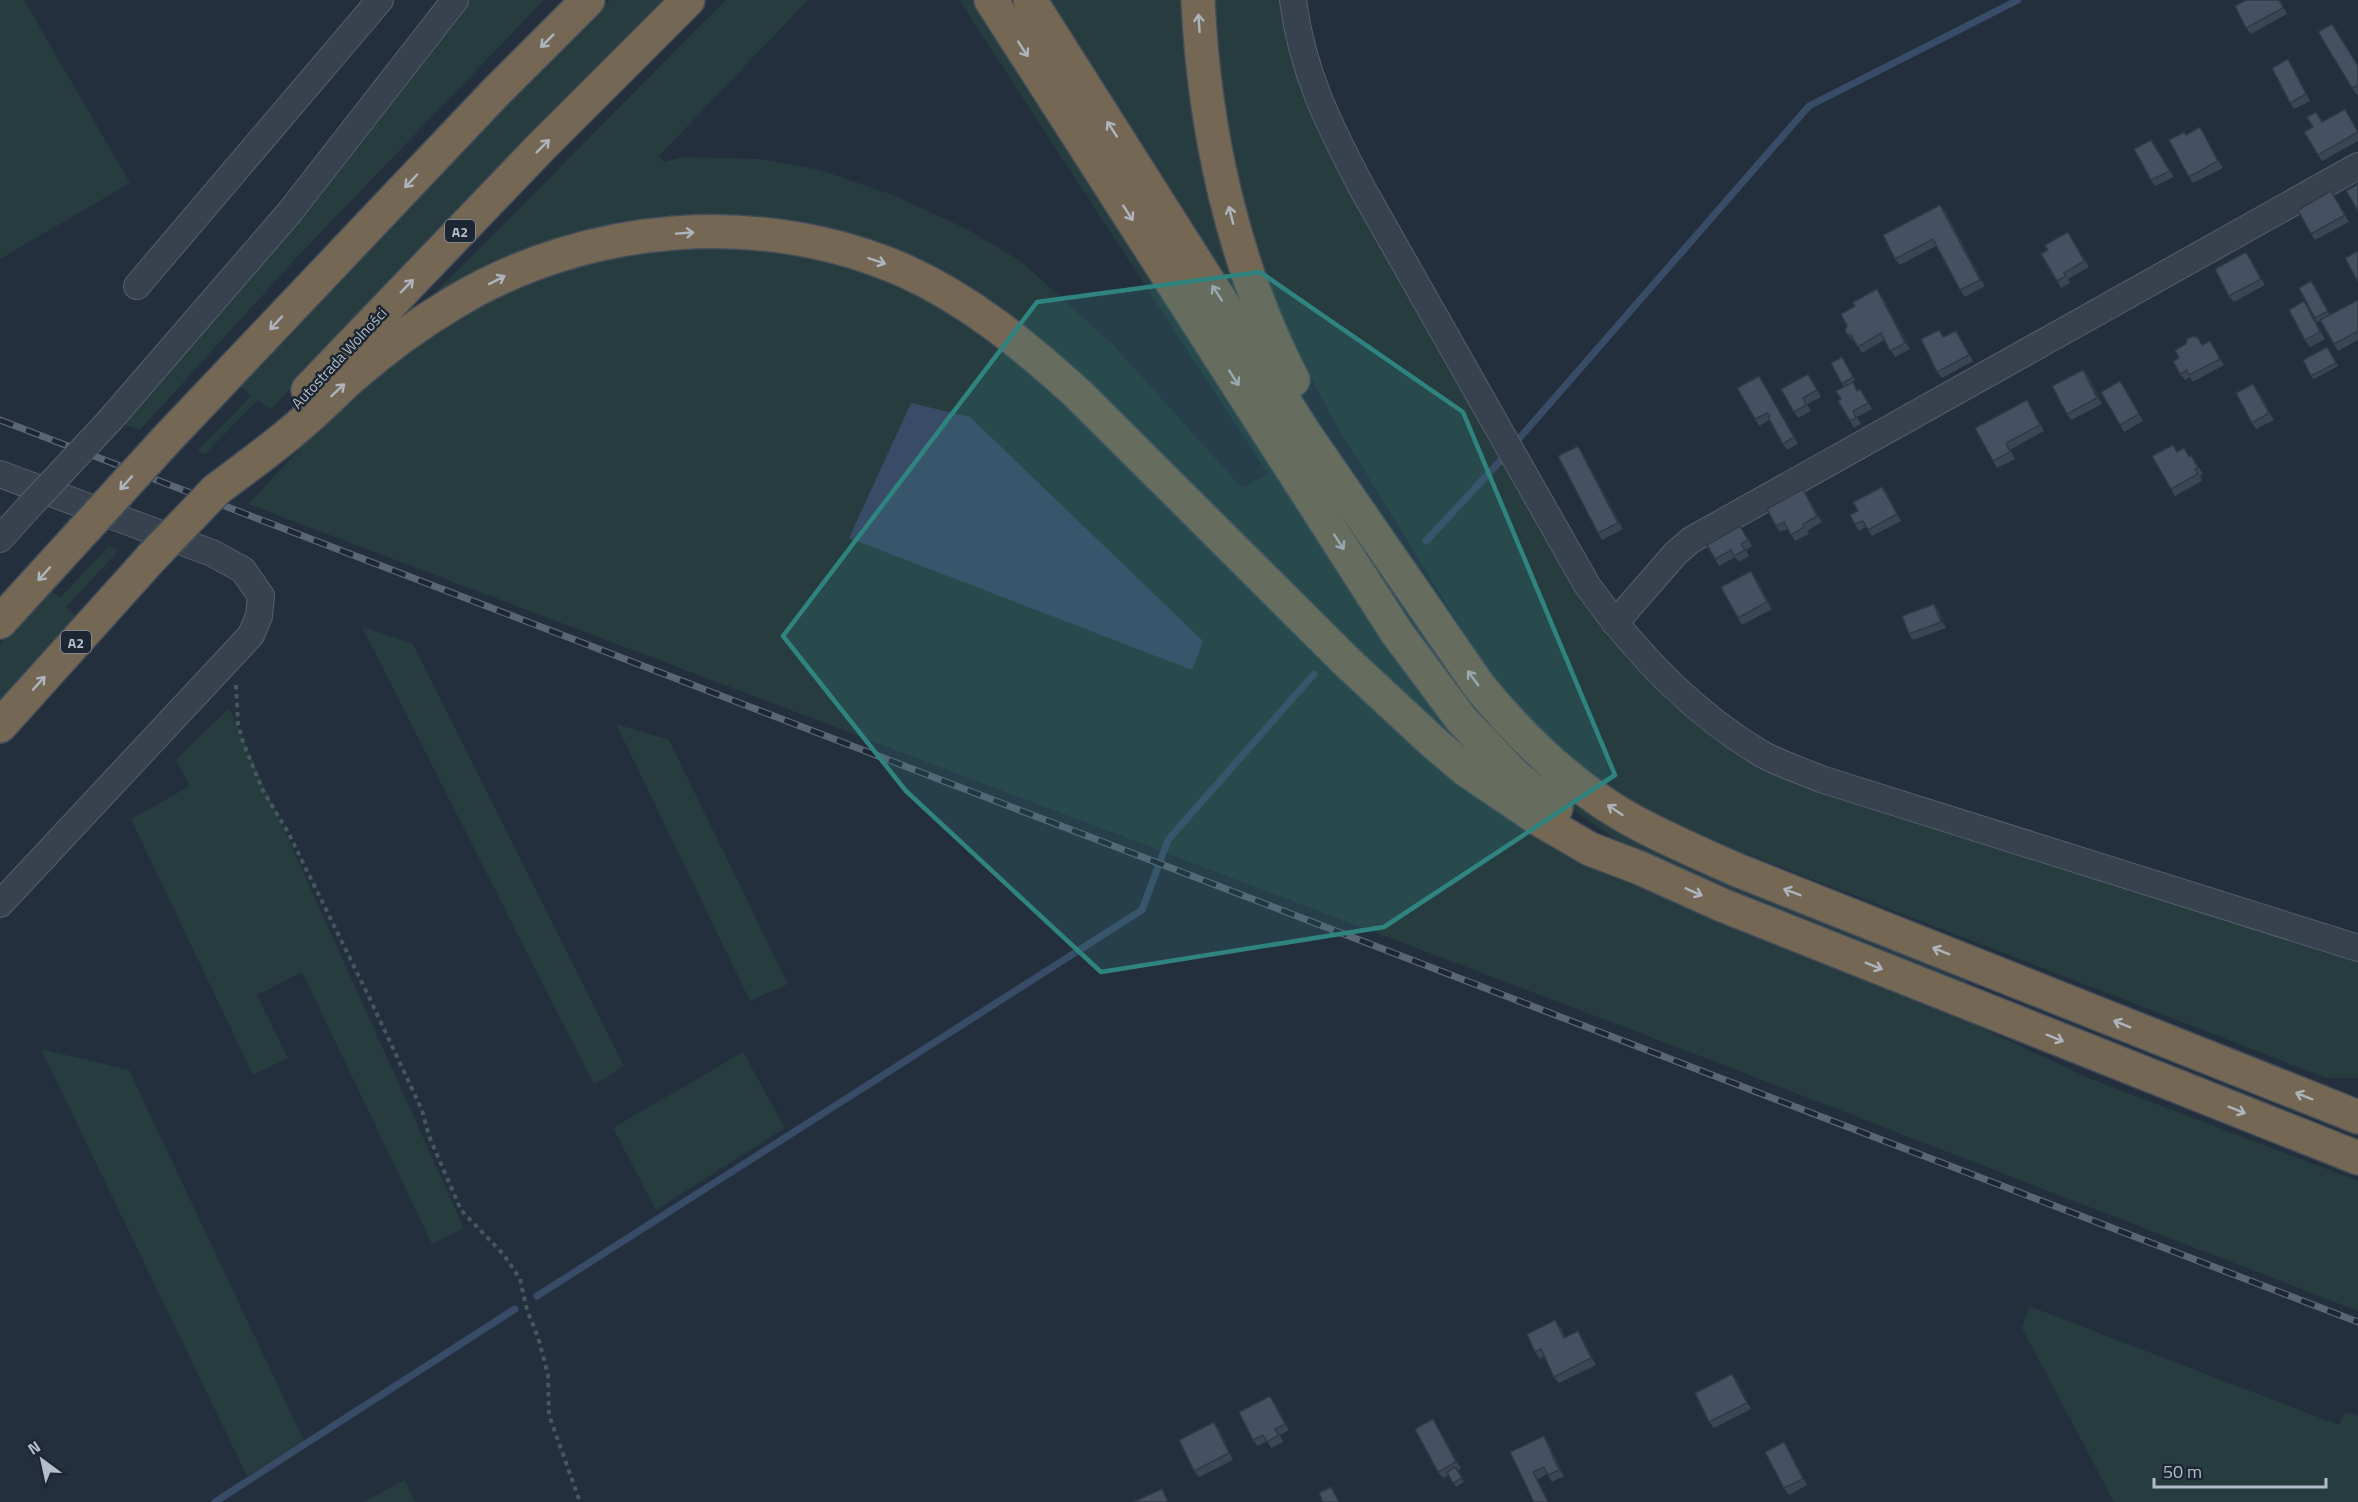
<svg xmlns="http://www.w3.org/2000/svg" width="2358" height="1502" font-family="'Titillium Web',sans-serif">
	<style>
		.green { fill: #263c3f }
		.water { fill: #394c67 }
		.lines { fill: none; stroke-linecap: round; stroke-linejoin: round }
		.stream { stroke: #394c67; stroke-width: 7 }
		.minor-casing { stroke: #565f6c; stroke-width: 28 }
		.highway-casing { stroke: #434c59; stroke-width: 36 }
		.path { stroke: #44595c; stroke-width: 4; stroke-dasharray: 4.5 4.5; stroke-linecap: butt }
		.minor { stroke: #38414e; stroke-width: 26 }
		.highway { stroke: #746855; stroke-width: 33 }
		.rail-casing { stroke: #5a6575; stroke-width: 7 }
		.rail { stroke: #1d2633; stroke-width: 4.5; stroke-dasharray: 14; stroke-linecap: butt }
		.minor-bridge-casing { stroke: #565f6c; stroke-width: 28; stroke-linecap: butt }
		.highway-bridge-casing { stroke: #434c59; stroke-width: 36; stroke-linecap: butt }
		.minor-bridge { stroke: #38414e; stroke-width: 26 }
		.highway-bridge { stroke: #746855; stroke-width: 33 }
		.wall { fill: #3b4654 }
		.shaded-wall { fill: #303945 }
		.building { fill: #455162; stroke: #303945; stroke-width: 1.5 }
		.oneway { stroke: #aeb4bd }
		.marked { fill: #308480; fill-opacity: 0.2; stroke: #308480; stroke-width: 4.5; stroke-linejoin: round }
		.labels { text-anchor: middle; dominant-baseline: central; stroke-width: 5; stroke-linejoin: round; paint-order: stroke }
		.shield { fill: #1d2633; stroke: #878f9c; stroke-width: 1.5 }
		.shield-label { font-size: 14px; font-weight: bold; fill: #b4bcc9 }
		.street-label { font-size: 15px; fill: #b4bcc9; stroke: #1d2633 }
	</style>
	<rect width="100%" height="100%" fill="#242f3e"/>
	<g class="green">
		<polygon points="0,0 24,0 130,183 0,259"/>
		<polygon points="468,0 544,0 299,255 140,430 121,423 294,223"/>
		<polygon points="610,0 666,0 470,197 271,409 258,400 205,454 197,451 251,396 239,385 446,165"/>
		<polygon points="726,0 808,0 659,156 664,162 683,157 761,159 820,170 893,195 967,229 1022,262 1115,347 1242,488 1268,474 959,0 977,0 1497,773 1385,684 1036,336 996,305 718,217 424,304"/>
		<polygon points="1003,0 1016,0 1544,772 1969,975 1965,986 1700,881 1610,836 1533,781 1454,695"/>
		<polygon points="1041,0 1189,0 1260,333"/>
		<polygon points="1212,0 1281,0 1285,26 1591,603 1714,731 2358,955 2358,1078 2327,1078 1729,847 1631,802 1569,756 1523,711 1480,659 1336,424 1289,337 1264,272 1235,177 1221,99"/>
		<polygon points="730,245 809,253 908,287 971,323 1027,365 1407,736 1897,989 2091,1079 2358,1181 2358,1311 1661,1041 248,504 329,418 384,369 444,324 540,275 656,247"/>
		<polygon points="109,546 119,550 66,607 77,618 0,705 0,644 46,592 51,591 60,598"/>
		<polygon points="362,627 413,644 624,1066 594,1085"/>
		<polygon points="229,708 464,1228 432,1244 302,972 257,995 288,1058 253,1075 131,819 190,786 176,760"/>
		<polygon points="616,724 669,740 788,984 750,1001"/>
		<polygon points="41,1049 129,1070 304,1441 247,1476"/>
		<polygon points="743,1052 785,1128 656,1210 613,1128"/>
		<polygon points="2029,1306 2339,1425 2345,1412 2358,1416 2358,1502 2114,1502 2022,1328"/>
		<polygon points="405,1480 415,1502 363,1502"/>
	</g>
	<polygon class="water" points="911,403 970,417 1203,641 1192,670 849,538"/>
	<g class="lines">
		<g class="stream">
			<polyline points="1517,441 1809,106 2018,0"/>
			<polyline points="1426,541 1503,458"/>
			<polyline points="537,1296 1142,910 1168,840 1314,674"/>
			<polyline points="215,1502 515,1309"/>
		</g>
		<defs>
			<g id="minor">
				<path d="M1293,0C1302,72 1329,125 1362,188L1587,585C1634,651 1691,712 1762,754C1780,764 1802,771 1821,779L2358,948"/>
				<polyline points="137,286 380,0"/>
				<polyline points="111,419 289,213 455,0"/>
				<polyline points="0,474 212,553 243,570 261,596 259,616 251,635 0,904"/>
				<polyline points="0,539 27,509"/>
				<polyline points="1615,623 1675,554 1691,540 2358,166"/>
			</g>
			<g id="highway">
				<polyline points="991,0 1397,633 1461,719 1515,776 1556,808"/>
				<path d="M1030,0L1305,434L1479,686C1520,736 1569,784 1626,817C1661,837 1699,853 1737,870L2358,1117"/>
				<path d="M1198,0C1204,130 1233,264 1293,380"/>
				<polyline points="308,390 539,149 688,0"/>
				<polyline points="166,440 495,93 588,0"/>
				<path d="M216,490C245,468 275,447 302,423C320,408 336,391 353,376C384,349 418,324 453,303C587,222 761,208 905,271C971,301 1025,346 1078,394L1347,662L1432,741L1465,769L1540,820L1590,849L1640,868L1722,905L2358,1158"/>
				<polyline points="0,622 83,531"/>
				<polyline points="0,726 152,557"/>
			</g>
		</defs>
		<use href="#minor" class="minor-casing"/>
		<use href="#highway" class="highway-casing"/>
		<polyline class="path" points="236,685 238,724 243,742 263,791 288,832 369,997 422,1110 429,1136 461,1210 504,1255 520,1279 527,1310 538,1337 548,1375 549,1415 580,1502"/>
		<use href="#minor" class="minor"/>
		<use href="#highway" class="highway"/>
		<defs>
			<polyline id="rail" points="0,420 2358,1322"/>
		</defs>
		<use href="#rail" class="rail-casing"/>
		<use href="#rail" class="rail"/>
		<defs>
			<polyline id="minor-bridge" points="27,509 111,419"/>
			<g id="highway-bridge">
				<polyline points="83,531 166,440"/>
				<polyline points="152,557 216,490"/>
			</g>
		</defs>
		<use href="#minor-bridge" class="minor-bridge-casing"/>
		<use href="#highway-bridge" class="highway-bridge-casing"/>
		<use href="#minor-bridge" class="minor-bridge"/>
		<use href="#highway-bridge" class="highway-bridge"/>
	</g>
	<g class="wall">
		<polygon points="2246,0 2280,0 2287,14 2251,34 2246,28"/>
		<polygon points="2292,66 2310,101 2294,109 2290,103"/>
		<polygon points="2358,66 2358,94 2357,95 2352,88"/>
		<polygon points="2349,116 2358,131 2358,141 2322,161 2318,155 2313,127 2323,121"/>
		<polygon points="2204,134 2223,168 2193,183 2189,177 2186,135"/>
		<polygon points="2155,146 2174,177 2155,186 2151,180"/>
		<polygon points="2331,191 2349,222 2315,240 2311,234"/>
		<polygon points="1945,211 1985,286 1965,297 1960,290 1936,246 1900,265 1895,259"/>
		<polygon points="2072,238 2089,267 2068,279 2070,283 2061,288 2057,281"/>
		<polygon points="2250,258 2265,285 2234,302 2229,296"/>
		<polygon points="2314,284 2330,315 2317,322 2315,318"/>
		<polygon points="1882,296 1910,349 1895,357 1884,340 1862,353 1855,341 1852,340 1847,334"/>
		<polygon points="2358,300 2358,340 2338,351 2334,344"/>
		<polygon points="2304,301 2309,308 2325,339 2310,347 2305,340"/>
		<polygon points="1944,337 1960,337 1973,361 1942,378 1937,372"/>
		<polygon points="2210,341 2224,365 2193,382 2190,377 2185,380 2180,374 2203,345"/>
		<polygon points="2330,351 2338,366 2314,379 2311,376"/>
		<polygon points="1842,357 1855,380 1844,387 1842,384"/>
		<polygon points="2083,370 2088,376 2102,404 2071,420 2067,414"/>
		<polygon points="1759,376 1798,444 1787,450 1769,420 1759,426 1755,419"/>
		<polygon points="1812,380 1821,397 1807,404 1811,411 1798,418 1794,412"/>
		<polygon points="2253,384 2258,390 2274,420 2256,429 2252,423"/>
		<polygon points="2125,388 2143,421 2124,432 2120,425"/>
		<polygon points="1858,390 1864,395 1872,409 1857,417 1861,424 1854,428 1850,421 1841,399"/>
		<polygon points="2032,407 2044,431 2010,450 2015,459 1997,468 1993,461"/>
		<polygon points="1582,452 1623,529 1602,540 1598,533"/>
		<polygon points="2178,452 2189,457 2191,455 2203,474 2200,475 2202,481 2175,496 2171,489"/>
		<polygon points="1882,487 1887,493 1901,521 1872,536 1866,527 1859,531 1855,524 1858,511"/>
		<polygon points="1807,496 1822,522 1807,531 1809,534 1795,541 1788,529 1780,532 1776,526"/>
		<polygon points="1744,532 1752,546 1746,550 1749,556 1739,562 1735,557 1719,566 1715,559"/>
		<polygon points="1755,577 1772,609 1742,625 1738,618"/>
		<polygon points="1934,604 1939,611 1946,628 1913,640 1909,634"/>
		<polygon points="1560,1326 1565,1337 1578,1331 1582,1337 1596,1365 1559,1383 1554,1377 1544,1356 1540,1359 1535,1352"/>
		<polygon points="1737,1380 1751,1409 1714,1428 1709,1422"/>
		<polygon points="1275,1403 1289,1430 1280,1435 1283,1442 1271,1448 1267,1441 1258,1446 1253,1440"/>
		<polygon points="1214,1422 1219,1429 1233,1460 1199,1477 1194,1471"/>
		<polygon points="1437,1426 1461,1468 1457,1471 1464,1482 1456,1487 1449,1475 1443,1478 1438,1472"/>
		<polygon points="1544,1436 1548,1442 1564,1476 1552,1482 1547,1474 1538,1479 1510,1452"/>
		<polygon points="1788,1448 1807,1485 1789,1495 1784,1488"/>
	</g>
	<g class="shaded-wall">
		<polygon points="2200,127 2204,134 2223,168 2218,161"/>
		<polygon points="1940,205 1945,211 1985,286 1980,280"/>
		<polygon points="2246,252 2250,258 2265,285 2261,279"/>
		<polygon points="1877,289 1882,296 1910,349 1905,343"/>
		<polygon points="2304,301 2309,308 2325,339 2320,332"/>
		<polygon points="1956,331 1960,337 1973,361 1969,355"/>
		<polygon points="2083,370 2088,376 2102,404 2097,398"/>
		<polygon points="1759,376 1764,383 1798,444 1794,437"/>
		<polygon points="2120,381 2125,388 2143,421 2139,414"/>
		<polygon points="2253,384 2258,390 2274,420 2269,413"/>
		<polygon points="2027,400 2032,407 2044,431 2040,425"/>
		<polygon points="1578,446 1582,452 1623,529 1618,523"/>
		<polygon points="1882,487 1887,493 1901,521 1897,514"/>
		<polygon points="1803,489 1807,496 1822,522 1817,516"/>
		<polygon points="1751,571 1755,577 1772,609 1767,602"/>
		<polygon points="1934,604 1939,611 1946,628 1941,622"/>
		<polygon points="1578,1331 1582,1337 1596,1365 1591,1358"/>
		<polygon points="1732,1374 1737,1380 1751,1409 1747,1403"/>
		<polygon points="1270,1396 1275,1403 1289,1430 1285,1424"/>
		<polygon points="1433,1419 1461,1468 1456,1462"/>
		<polygon points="1214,1422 1219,1429 1233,1460 1229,1453"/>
		<polygon points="1544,1436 1548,1442 1564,1476 1559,1470"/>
		<polygon points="1784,1442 1788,1448 1807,1485 1803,1479"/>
		<polygon points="1533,1472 1538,1479 1549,1502 1548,1502"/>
	</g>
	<g class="building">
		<polygon points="2246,0 2279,0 2283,8 2246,28 2235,6"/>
		<polygon points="2332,24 2358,66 2358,85 2352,88 2318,32"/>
		<polygon points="2288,59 2306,94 2290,103 2272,68"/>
		<polygon points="2345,109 2358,132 2318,155 2304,132 2313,127 2307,117 2316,112 2322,122"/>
		<polygon points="2200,127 2218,161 2189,177 2169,140 2184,132 2186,135"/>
		<polygon points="2151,140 2170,171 2151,180 2134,149"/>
		<polygon points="2358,184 2358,211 2346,191"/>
		<polygon points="2331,191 2345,215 2311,234 2298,210"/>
		<polygon points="1940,205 1980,280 1960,290 1933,239 1895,259 1883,235"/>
		<polygon points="2068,232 2084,261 2064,273 2066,276 2057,281 2041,254 2048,250 2045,245"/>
		<polygon points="2358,251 2358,282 2345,258"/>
		<polygon points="2246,252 2261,279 2229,296 2215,269"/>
		<polygon points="2311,281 2328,311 2315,318 2299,288"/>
		<polygon points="1877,289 1905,343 1890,351 1881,333 1858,347 1851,335 1847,334 1845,330 1847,326 1841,314 1855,306 1853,302"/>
		<polygon points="2358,300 2358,331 2334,344 2320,320"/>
		<polygon points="2304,301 2320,332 2305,340 2289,310"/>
		<polygon points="1939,330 1943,337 1956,331 1969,355 1937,372 1921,339"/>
		<polygon points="2193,336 2198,338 2202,345 2210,341 2220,359 2189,375 2187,370 2180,374 2173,361 2179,358 2175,350 2186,344 2187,339"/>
		<polygon points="2327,347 2336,363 2311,376 2303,360"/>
		<polygon points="1842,357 1853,377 1842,384 1831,363"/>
		<polygon points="2083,370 2097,398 2067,414 2052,386"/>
		<polygon points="1808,374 1817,390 1803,398 1806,405 1794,412 1781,389"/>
		<polygon points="1759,376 1794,437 1783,444 1768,417 1770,416 1767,413 1755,419 1737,388"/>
		<polygon points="2120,381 2139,414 2120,425 2101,392"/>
		<polygon points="1853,382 1857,391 1860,389 1868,403 1853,411 1856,418 1850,421 1838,401 1841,399 1836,391"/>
		<polygon points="2253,384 2269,413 2252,423 2236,393"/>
		<polygon points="2027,400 2040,425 2006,443 2010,452 1993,461 1975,428"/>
		<polygon points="2173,445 2177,452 2184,448 2189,457 2191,455 2198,468 2195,469 2198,474 2171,489 2152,456"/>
		<polygon points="1578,446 1618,523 1598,533 1558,456"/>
		<polygon points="1882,487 1897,514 1868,530 1863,521 1855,524 1850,515 1858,511 1853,502"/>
		<polygon points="1803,489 1817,516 1803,524 1804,527 1791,535 1784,522 1776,526 1767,509"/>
		<polygon points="1740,526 1748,540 1741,544 1745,550 1734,556 1731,550 1715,559 1707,545"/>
		<polygon points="1751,571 1767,602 1738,618 1721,587"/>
		<polygon points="1934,604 1941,622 1909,634 1902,616"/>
		<polygon points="1555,1320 1564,1338 1578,1331 1591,1358 1554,1377 1541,1349 1535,1352 1527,1334"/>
		<polygon points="1732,1374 1747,1403 1709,1422 1695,1393"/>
		<polygon points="1270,1396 1285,1424 1275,1429 1279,1435 1267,1442 1263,1435 1253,1440 1239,1412"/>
		<polygon points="1433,1419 1456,1462 1438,1472 1415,1429"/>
		<polygon points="1214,1422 1229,1453 1194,1471 1179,1440"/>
		<polygon points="1544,1436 1559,1470 1548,1475 1544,1467 1533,1472 1548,1502 1534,1502 1510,1452"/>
		<polygon points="1784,1442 1803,1479 1784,1488 1765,1452"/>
		<polygon points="1455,1467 1462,1478 1453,1483 1447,1472"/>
		<polygon points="1331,1487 1339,1502 1323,1502 1319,1493"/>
		<polygon points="1162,1489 1168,1502 1133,1502"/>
	</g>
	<defs><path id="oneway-shaft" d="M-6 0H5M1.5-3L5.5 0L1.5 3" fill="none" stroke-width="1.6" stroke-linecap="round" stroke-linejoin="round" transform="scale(1.5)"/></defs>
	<g class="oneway">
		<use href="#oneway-shaft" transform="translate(1199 23) rotate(-94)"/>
		<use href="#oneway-shaft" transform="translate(547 41) rotate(135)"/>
		<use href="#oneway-shaft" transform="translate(1023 49) rotate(57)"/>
		<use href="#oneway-shaft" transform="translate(1112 129) rotate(-123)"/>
		<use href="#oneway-shaft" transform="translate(543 146) rotate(-45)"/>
		<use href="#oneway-shaft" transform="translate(411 181) rotate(134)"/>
		<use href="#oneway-shaft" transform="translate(1128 213) rotate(57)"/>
		<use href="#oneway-shaft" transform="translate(1231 215) rotate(-104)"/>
		<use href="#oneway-shaft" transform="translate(685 233) rotate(-4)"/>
		<use href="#oneway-shaft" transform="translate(877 261) rotate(19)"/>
		<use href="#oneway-shaft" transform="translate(497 280) rotate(-27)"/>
		<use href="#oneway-shaft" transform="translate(407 286) rotate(-46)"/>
		<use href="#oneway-shaft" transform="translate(1217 293) rotate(-123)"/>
		<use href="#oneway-shaft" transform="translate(276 323) rotate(133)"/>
		<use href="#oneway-shaft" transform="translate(1234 378) rotate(57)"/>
		<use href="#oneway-shaft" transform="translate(338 390) rotate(-43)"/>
		<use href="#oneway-shaft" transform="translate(126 483) rotate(132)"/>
		<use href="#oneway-shaft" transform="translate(1339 542) rotate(57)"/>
		<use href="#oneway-shaft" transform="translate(44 574) rotate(132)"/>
		<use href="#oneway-shaft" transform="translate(1473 678) rotate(-126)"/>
		<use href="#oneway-shaft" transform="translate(39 683) rotate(-48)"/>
		<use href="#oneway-shaft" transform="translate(1615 810) rotate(-146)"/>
		<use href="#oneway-shaft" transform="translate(1694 892) rotate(24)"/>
		<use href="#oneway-shaft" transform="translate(1792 892) rotate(-159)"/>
		<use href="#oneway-shaft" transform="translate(1941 951) rotate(-158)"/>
		<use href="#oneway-shaft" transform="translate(1874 966) rotate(22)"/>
		<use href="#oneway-shaft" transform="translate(2122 1024) rotate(-158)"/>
		<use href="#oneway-shaft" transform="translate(2055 1038) rotate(22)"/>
		<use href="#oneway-shaft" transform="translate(2304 1096) rotate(-158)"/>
		<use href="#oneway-shaft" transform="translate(2237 1110) rotate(22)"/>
	</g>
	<path class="marked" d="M1260,272L1463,412L1615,775L1384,927L1101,972L906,791L783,636L1037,302Z"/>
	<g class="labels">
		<g class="shield">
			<rect x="445" y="220" width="30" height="22" rx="4.5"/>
			<rect x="61" y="631" width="30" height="22" rx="4.5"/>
		</g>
		<g class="shield-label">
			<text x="460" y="231">A2</text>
			<text x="76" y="642">A2</text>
		</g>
		<g class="street-label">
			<text transform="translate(339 358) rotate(-47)">Autostrada Wolności</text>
		</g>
	</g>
	<g transform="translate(42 1460) rotate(327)" stroke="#1d2633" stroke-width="4.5" paint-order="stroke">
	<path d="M0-4.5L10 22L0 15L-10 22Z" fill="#b4bcc9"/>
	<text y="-9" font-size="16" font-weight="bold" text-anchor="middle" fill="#b4bcc9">N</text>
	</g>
	<path d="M2154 1478v9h172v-9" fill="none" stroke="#b4bcc9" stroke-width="3"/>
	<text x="2163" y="1478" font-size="18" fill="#b4bcc9" stroke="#1d2633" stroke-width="4.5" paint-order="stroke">50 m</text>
</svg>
